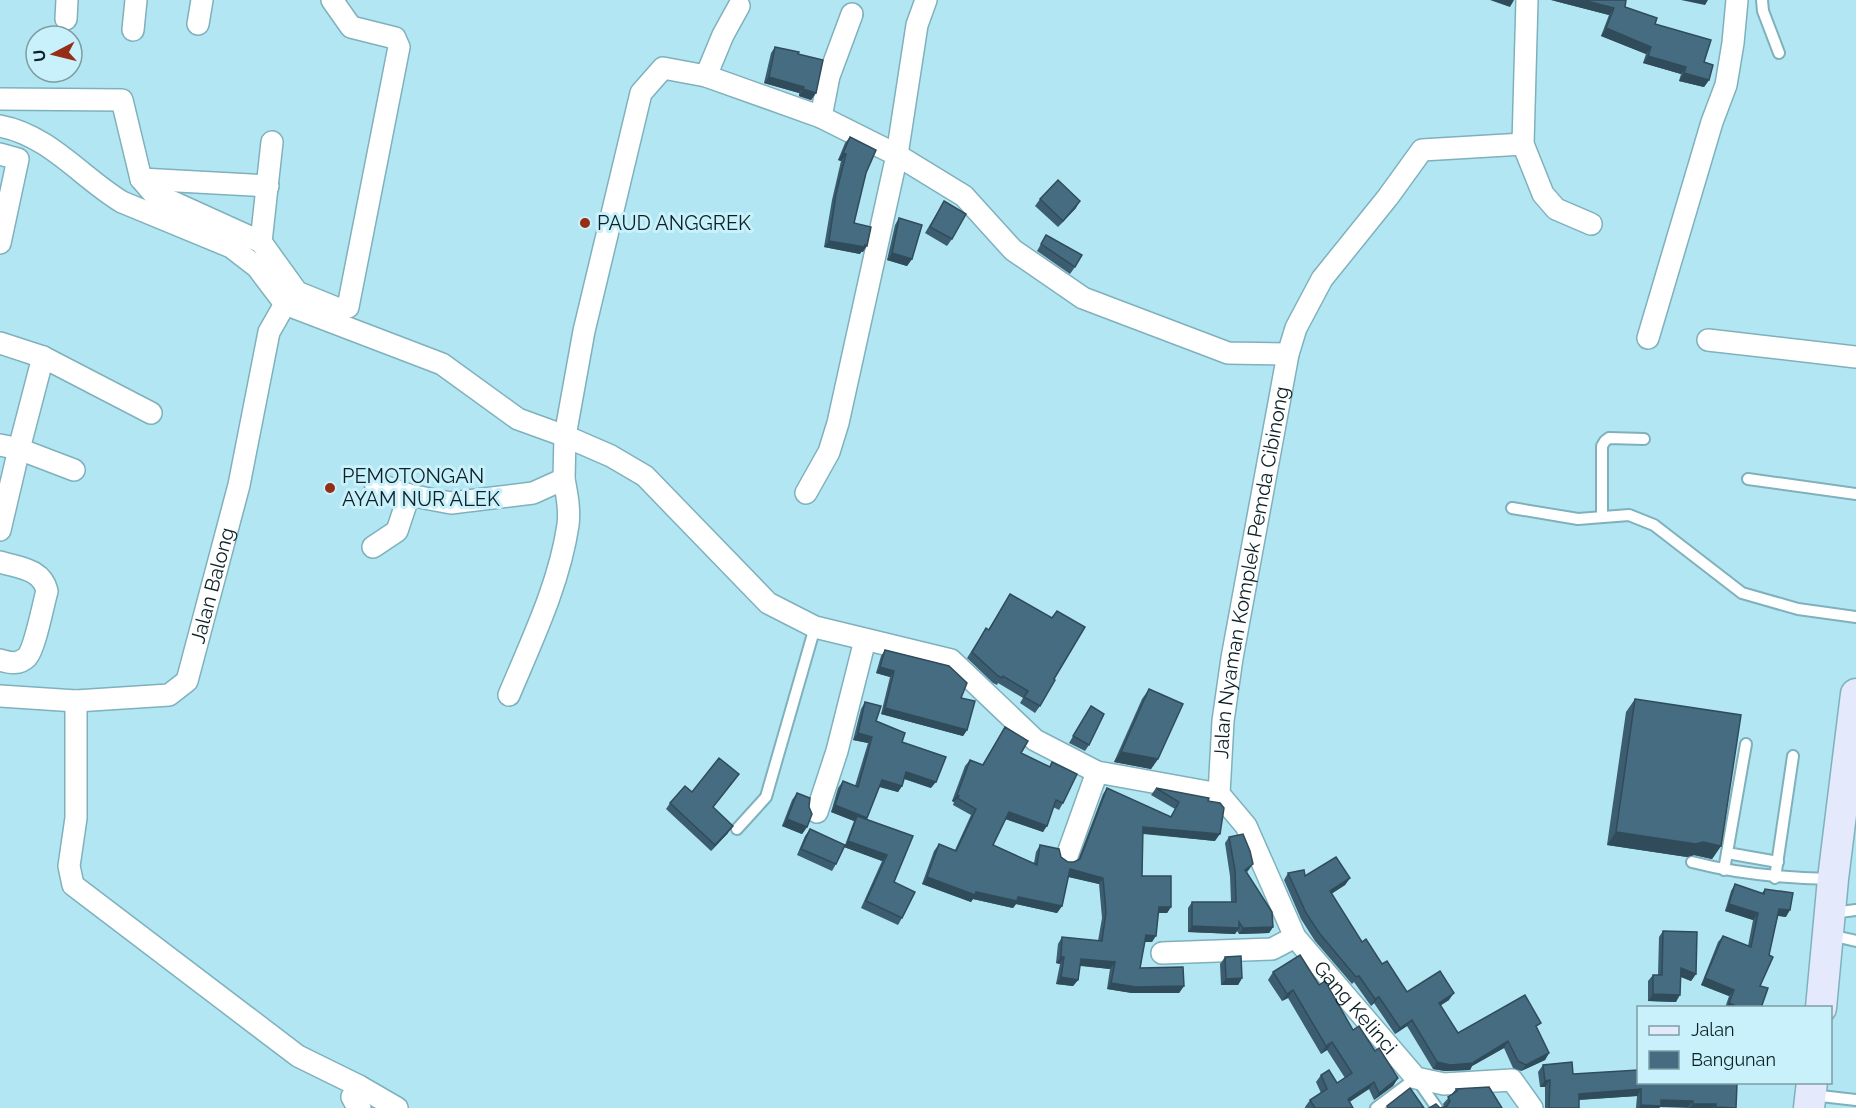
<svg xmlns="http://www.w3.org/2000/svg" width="1856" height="1108" font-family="Raleway,sans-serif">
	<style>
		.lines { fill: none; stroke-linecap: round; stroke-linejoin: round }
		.lane-casing { stroke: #7fb1bd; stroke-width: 14 }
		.street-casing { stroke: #7fb1bd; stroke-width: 24 }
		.secondary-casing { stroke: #7fb1bd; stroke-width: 33 }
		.lane { stroke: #fff; stroke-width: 10 }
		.street { stroke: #fff; stroke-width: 21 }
		.secondary { stroke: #e5e9fc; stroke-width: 30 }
		.wall { fill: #3b5d6f }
		.shaded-wall { fill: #304c5a }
		.building { fill: #456c81; stroke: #304c5a; stroke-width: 1.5 }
		.poi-dot { fill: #962d17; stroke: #c8f1fb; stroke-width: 2 }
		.labels { text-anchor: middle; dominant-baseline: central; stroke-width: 6; stroke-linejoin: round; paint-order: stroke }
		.poi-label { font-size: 20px; fill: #0c2025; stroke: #c8f1fb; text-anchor: start }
		.street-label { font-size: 20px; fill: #0c2025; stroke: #c8f1fb }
	</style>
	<rect width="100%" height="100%" fill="#b2e6f2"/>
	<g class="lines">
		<defs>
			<g id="lane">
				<polyline points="1762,0 1763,11 1779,53"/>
				<polyline points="1748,479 1856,494"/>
				<polyline points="1512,508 1578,519 1629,515 1654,525 1742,593 1798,609 1856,617"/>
				<polyline points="1602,517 1602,446 1605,441 1609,438 1644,439"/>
				<polyline points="737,829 766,797 815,627"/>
				<polyline points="1727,853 1778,862"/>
				<path d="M1692,862C1738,874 1784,878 1831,879"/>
				<polyline points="1724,870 1746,744"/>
				<polyline points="1775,878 1793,756"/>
				<polyline points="1832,913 1856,910"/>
				<polyline points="1830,935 1856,941"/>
				<polyline points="1812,1095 1856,1100"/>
				<polyline points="1376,1108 1416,1078 1437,1108"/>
			</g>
			<g id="street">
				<polyline points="1527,0 1523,144 1543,194 1556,209 1591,224"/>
				<polyline points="66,19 67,0"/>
				<polyline points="198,24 202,0"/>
				<polyline points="133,30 136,0"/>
				<polyline points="706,76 723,35 739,6"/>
				<polyline points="0,99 122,100 141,179 153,193 261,242 297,292 339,309 348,307 399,47 395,38 351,27 332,0"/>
				<polyline points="821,117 829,76 852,14"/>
				<path d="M0,126C49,135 82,178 122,202L231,247L257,267L285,304L442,364L518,419L565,436L611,456L645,476L768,603L815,627L951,660L1035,740L1097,772L1219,794"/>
				<polyline points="0,154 18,159 0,243"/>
				<polyline points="141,179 268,186"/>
				<polyline points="261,242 272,142"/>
				<polyline points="1648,338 1712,122 1726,85 1733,43 1737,0"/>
				<polyline points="1708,340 1856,357"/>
				<polyline points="0,343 43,357 151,413"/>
				<polyline points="0,445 19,449 74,470"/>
				<polyline points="375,483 409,495 451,503 533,493 564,479 565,436 584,331 641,93 663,68 706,76 821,117 897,155 964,196 1013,250 1083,298 1228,353 1288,354"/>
				<polyline points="806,493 829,452 838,423 897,155 917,25 926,0"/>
				<polyline points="0,530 19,449 43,357"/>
				<polyline points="373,547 397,531 409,495"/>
				<path d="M0,562C20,568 42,569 47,591C43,605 35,648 27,657C19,665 10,663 0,660"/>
				<path d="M509,695C532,640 559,585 568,525C570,510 567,494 564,479"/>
				<path id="s1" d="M0,696L76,701L169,695L187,681L239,485L269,332L285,304"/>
				<polyline points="76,701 76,818 69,866 73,885 298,1056 359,1086 352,1097 357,1106 360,1108"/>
				<path id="s2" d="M1219,794L1223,721L1232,658L1288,354L1296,328L1322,279L1388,197L1422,150L1523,144"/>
				<path id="s3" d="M1219,794L1246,826L1295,937L1416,1078L1444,1084L1512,1080L1532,1108"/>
				<polyline points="817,812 837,751 865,640"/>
				<polyline points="1067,856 1097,772"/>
				<polyline points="1162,953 1272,949 1295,937"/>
				<polyline points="359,1086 397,1108"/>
			</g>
			<g id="secondary">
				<polyline points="1821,1008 1833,879 1856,694"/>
				<polyline points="1809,1108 1812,1082"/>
			</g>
		</defs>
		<use href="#lane" class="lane-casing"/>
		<use href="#street" class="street-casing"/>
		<use href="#secondary" class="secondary-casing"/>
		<use href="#lane" class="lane"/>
		<use href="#street" class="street"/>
		<use href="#secondary" class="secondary"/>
	</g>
	<g class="wall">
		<polygon points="1551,0 1625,7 1655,24 1704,62 1709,80 1704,87 1679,81 1681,74 1643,63 1646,54 1601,36 1609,15"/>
		<polygon points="775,47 816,93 811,100 799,96 799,93 764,83 771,53"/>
		<polygon points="850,137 866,173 854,223 863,252 861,252 860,254 824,247 832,200 841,161 838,160 845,143"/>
		<polygon points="1040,199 1076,208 1058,227 1035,206"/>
		<polygon points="944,201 952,239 947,246 925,233"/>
		<polygon points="899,218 912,259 907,266 887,260 895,225"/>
		<polygon points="1046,235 1075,267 1070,274 1037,251"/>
		<polygon points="1010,594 1052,618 1057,611 1054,679 1040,706 1035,713 1020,703 1023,698 998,683 997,685 993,683 967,658 986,628 988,630"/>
		<polygon points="885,650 961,698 967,730 963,736 881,714 890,677 876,673 881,656"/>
		<polygon points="1149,689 1158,759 1151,769 1114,762 1142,699"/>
		<polygon points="1635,699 1721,846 1712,859 1694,855 1687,857 1607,845 1626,712"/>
		<polygon points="865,702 876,721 902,742 931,788 904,779 902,786 898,792 879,787 866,819 913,836 894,882 902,918 898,925 861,908 882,861 844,847 836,864 832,871 797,855 805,836 810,829 845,845 854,821 831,812 838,788 843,781 855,786 868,743 853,740 861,709"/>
		<polygon points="1091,706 1089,745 1085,751 1069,743"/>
		<polygon points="1005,727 1021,753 1049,767 1052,762 1063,803 1059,810 1053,807 1043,832 1006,819 993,845 1034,863 1036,852 1040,845 1068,862 1074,862 1078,860 1103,794 1107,788 1170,817 1175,809 1151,795 1156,788 1208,801 1215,841 1143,834 1142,876 1171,907 1167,913 1158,913 1152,942 1145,942 1140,968 1184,986 1179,993 1132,993 1107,989 1110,969 1080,966 1078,980 1073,986 1056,984 1060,964 1056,963 1058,944 1062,937 1098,941 1102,918 1099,884 1068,877 1062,906 1057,913 1016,904 1013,908 973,899 971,902 922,884 934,851 939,844 955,850 971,815 953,805 954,802 952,801 965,766 970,760 982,765"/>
		<polygon points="734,781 713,807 728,833 711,851 666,809 670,803 692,792"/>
		<polygon points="797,793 807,827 802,834 782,826 792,800"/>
		<polygon points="1229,837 1248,871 1246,872 1273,927 1269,933 1239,934 1237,931 1235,934 1188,932 1188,908 1192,902 1231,902 1230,876 1225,843"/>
		<polygon points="1288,873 1305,876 1350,878 1345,885 1331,894 1362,942 1407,992 1449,1000 1440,1005 1458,1033 1537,1028 1549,1053 1545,1060 1521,1071 1513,1068 1504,1048 1472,1066 1470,1070 1445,1071 1433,1069 1407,1026 1395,1034 1374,1003 1371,1006 1354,982 1352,984 1315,941 1301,919 1284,880"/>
		<polygon points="1735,884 1762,893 1765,889 1786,917 1778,916 1760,986 1761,1008 1725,1008 1729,996 1701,985 1718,942 1723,936 1748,946 1753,920 1725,911 1731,891"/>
		<polygon points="1663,931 1696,974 1691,981 1681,977 1676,1002 1648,1001 1648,981 1653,975 1658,975 1659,937"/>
		<polygon points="1225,957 1242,978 1238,985 1221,985 1220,964"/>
		<polygon points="1273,972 1319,985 1353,1030 1375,1051 1398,1078 1393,1086 1374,1100 1369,1089 1349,1102 1353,1108 1305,1108 1305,1107 1310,1100 1321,1093 1316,1082 1321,1075 1337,1083 1345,1078 1327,1050 1321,1054 1288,998 1282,1001 1268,980"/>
		<polygon points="1543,1065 1573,1074 1736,1108 1688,1108 1660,1107 1659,1108 1636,1108 1637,1096 1579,1100 1579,1108 1545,1108 1545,1087 1540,1087 1538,1072"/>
		<polygon points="1456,1089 1502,1108 1440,1108 1444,1107 1443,1104"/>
	</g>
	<g class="shaded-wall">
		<polygon points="1490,0 1514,0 1510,7"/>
		<polygon points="1551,0 1583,0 1614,8 1609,15"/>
		<polygon points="1681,0 1708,0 1705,5"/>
		<polygon points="1606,28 1651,47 1646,54 1601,36"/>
		<polygon points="1648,56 1686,67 1681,74 1643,63"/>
		<polygon points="1684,73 1709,80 1704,87 1679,81"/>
		<polygon points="769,77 804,87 799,93 764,83"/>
		<polygon points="803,89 816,93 811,100 799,96"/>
		<polygon points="843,153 846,154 841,161 838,160"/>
		<polygon points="1080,201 1076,208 1058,227 1063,221"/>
		<polygon points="829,241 867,246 863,252 861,252 860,254 824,247"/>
		<polygon points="892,253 912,259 907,266 887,260"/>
		<polygon points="880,667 894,671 890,677 876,673"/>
		<polygon points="885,708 967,730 963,736 881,714"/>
		<polygon points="858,733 872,737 868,743 853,740"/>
		<polygon points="1121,752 1158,759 1151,769 1114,762"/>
		<polygon points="906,772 936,782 931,788 902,778"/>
		<polygon points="882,780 902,786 898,792 877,786"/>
		<polygon points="957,795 959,796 954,802 952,801"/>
		<polygon points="835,805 867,818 863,824 857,816 854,821 831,812"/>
		<polygon points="1009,812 1047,826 1043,832 1005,819"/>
		<polygon points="787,819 807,827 802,834 782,826"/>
		<polygon points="733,826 728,833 711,851 715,845"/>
		<polygon points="1143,827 1220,834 1215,841 1139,833"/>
		<polygon points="1616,832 1703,842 1721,846 1712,859 1694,855 1687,857 1607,845"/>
		<polygon points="848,841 887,855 882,861 844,847"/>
		<polygon points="1253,864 1248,871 1240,876 1245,870"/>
		<polygon points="1070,869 1103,878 1099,884 1065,876"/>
		<polygon points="927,877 976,892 1018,897 1062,906 1057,913 1016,904 1013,908 973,899 971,902 922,884"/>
		<polygon points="1350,878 1345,885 1325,898 1330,891"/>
		<polygon points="1729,904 1758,913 1753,920 1725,911"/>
		<polygon points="1159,907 1171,907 1167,913 1154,913"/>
		<polygon points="1779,909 1790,910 1786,917 1775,915"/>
		<polygon points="1192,926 1239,928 1235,934 1188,932"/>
		<polygon points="1273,927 1269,933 1239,934 1243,928"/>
		<polygon points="1146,935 1156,936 1152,942 1142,942"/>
		<polygon points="1061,957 1064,957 1060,964 1056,963"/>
		<polygon points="1081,959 1115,962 1110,969 1076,965"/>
		<polygon points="1681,968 1696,974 1691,981 1676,975"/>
		<polygon points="1061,977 1078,980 1073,986 1056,984"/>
		<polygon points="1242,978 1238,985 1221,985 1226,979"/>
		<polygon points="1705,978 1734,990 1729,996 1701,985"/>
		<polygon points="1111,983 1184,986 1179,993 1132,993 1107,989"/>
		<polygon points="1293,990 1288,998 1282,1001 1287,994"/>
		<polygon points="1454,993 1449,1000 1434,1010 1439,1003"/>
		<polygon points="1653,994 1680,995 1676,1002 1648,1001"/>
		<polygon points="1379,997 1374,1003 1371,1006 1375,999"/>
		<polygon points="1729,1003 1740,1008 1726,1008"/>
		<polygon points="1412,1020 1407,1026 1395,1034 1400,1028"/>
		<polygon points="1508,1041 1504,1048 1472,1066 1470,1070 1445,1071 1433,1069 1437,1062 1474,1062"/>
		<polygon points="1332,1042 1327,1050 1321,1054 1326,1046"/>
		<polygon points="1549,1053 1545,1060 1521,1071 1526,1065"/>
		<polygon points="1398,1078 1393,1086 1374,1100 1379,1093"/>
		<polygon points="1550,1080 1545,1087 1540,1087 1545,1081"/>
		<polygon points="1374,1082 1369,1089 1342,1107 1348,1099"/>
		<polygon points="1641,1089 1637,1096 1575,1100 1579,1094"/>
		<polygon points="1661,1100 1693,1101 1688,1107 1660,1107 1659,1108 1639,1108 1641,1105"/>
		<polygon points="1693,1104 1716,1104 1714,1108 1690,1108"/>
	</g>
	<g class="building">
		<polygon points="1583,0 1626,0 1625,7 1657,18 1655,24 1711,40 1704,62 1713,65 1709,80 1684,73 1686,67 1648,56 1651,47 1606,28 1614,8"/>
		<polygon points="775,47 799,52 798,54 823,60 816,93 803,89 804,87 769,77"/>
		<polygon points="850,137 876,150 866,173 854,223 871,227 867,246 865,245 865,247 829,241 836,194 846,154 843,153"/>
		<polygon points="1058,180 1080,201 1063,221 1040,199"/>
		<polygon points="944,201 966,214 952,239 930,227"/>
		<polygon points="899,218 922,225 912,259 892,253"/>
		<polygon points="1046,235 1082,255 1075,267 1041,244"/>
		<polygon points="1010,594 1052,618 1057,611 1085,627 1054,679 1055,680 1040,706 1024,697 1028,691 1003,676 1002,678 998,676 972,652 986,628 989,630"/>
		<polygon points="885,650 949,666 967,683 961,698 975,701 967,730 885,708 894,671 880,667"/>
		<polygon points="1149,689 1183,704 1158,759 1121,752"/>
		<polygon points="1635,699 1741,715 1721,846 1703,842 1696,844 1616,832"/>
		<polygon points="865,702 881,706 876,721 905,733 902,742 946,757 936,782 906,772 902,786 882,780 867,818 835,805 843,781 858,787 872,737 858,733"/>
		<polygon points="1091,706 1104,714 1089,745 1073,736"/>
		<polygon points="1005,727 1028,741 1021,753 1050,767 1052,762 1077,774 1063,803 1056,800 1047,826 1009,812 993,845 1037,865 1040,845 1059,849 1061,857 1068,862 1074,862 1080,859 1107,788 1171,817 1179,802 1156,788 1209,798 1208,801 1220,803 1224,808 1220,834 1143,827 1142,876 1171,876 1171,907 1159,907 1156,936 1146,935 1140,968 1183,967 1184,986 1136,987 1111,983 1115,962 1081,959 1078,980 1061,977 1064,957 1061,957 1062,937 1102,941 1106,912 1103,878 1070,869 1062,906 1018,897 1017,901 976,892 975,895 927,877 939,844 956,851 976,809 957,798 959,796 957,795 970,760 983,765"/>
		<polygon points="719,758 739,774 713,807 733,826 715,845 670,803 685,786 692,792"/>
		<polygon points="797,793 810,798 809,807 812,814 807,827 787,819"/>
		<polygon points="857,816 913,836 894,882 915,892 902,918 866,901 887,855 848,841"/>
		<polygon points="810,829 845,845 836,864 801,849"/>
		<polygon points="1243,834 1250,851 1253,864 1245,870 1272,912 1273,927 1243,928 1239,922 1239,928 1192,926 1192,902 1236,902 1235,870 1229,837"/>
		<polygon points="1336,857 1350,878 1330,891 1362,942 1366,939 1382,964 1387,961 1407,992 1440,971 1454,993 1439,1003 1458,1033 1525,995 1541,1023 1536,1026 1549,1053 1526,1065 1518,1061 1508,1041 1474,1062 1475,1063 1450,1065 1437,1062 1412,1020 1400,1028 1379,997 1375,999 1359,976 1356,977 1320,934 1306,913 1288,873 1304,870 1305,876"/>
		<polygon points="1735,884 1764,894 1765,889 1793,893 1790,910 1779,909 1769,955 1773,957 1760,986 1768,988 1761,1008 1740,1008 1729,1003 1734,990 1705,978 1723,936 1751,947 1758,913 1729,904"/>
		<polygon points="1663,931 1697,932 1696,974 1681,968 1680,995 1653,994 1653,975 1662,975"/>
		<polygon points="1300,955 1319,985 1325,981 1353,1030 1359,1026 1375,1051 1379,1048 1398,1078 1379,1093 1374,1082 1348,1099 1353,1108 1315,1108 1310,1100 1327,1089 1321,1075 1329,1070 1337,1083 1352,1073 1332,1042 1326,1046 1293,990 1287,994 1273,972"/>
		<polygon points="1241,956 1242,978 1226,979 1225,957"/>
		<polygon points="1572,1062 1573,1074 1638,1070 1638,1083 1737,1083 1736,1108 1716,1107 1716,1104 1693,1104 1693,1101 1661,1100 1661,1106 1641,1105 1641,1089 1579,1094 1579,1108 1549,1108 1550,1080 1545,1081 1543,1065"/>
		<polygon points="1489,1087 1502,1108 1429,1108 1436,1104 1440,1108 1447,1106 1450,1101 1448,1097 1457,1091 1456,1089"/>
		<polygon points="1410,1088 1424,1108 1388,1108 1387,1106"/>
	</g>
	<g class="poi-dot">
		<circle cx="585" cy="223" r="6"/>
		<circle cx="330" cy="488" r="6"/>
	</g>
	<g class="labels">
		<g class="poi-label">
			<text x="597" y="223">PAUD ANGGREK</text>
			<text x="342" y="476">PEMOTONGAN<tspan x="342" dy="23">AYAM NUR ALEK</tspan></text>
		</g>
		<g class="street-label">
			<text stroke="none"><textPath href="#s2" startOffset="224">Jalan Nyaman Komplek Pemda Cibinong</textPath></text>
			<text stroke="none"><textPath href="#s1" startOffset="291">Jalan Balong</textPath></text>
			<text stroke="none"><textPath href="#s3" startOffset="256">Gang Kelinci</textPath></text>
		</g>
	</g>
	<rect x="1637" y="1006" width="195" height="78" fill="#c8f1fb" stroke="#7d9da5" stroke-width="1.5"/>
	<rect x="1649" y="1026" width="30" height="9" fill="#e5e9fc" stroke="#7d9da5" stroke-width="1.5"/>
	<text x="1691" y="1036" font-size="18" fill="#0c2025">Jalan</text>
	<rect x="1649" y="1051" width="30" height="18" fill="#456c81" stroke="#7d9da5" stroke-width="1.5"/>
	<text x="1691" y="1066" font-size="18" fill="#0c2025">Bangunan</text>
	<g transform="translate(54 54) rotate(263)"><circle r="28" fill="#c8f1fb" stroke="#7d9da5" stroke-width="1.5"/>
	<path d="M0-4.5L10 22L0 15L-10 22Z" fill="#962d17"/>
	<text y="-9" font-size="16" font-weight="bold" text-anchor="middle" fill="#0c2025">U</text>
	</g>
</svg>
